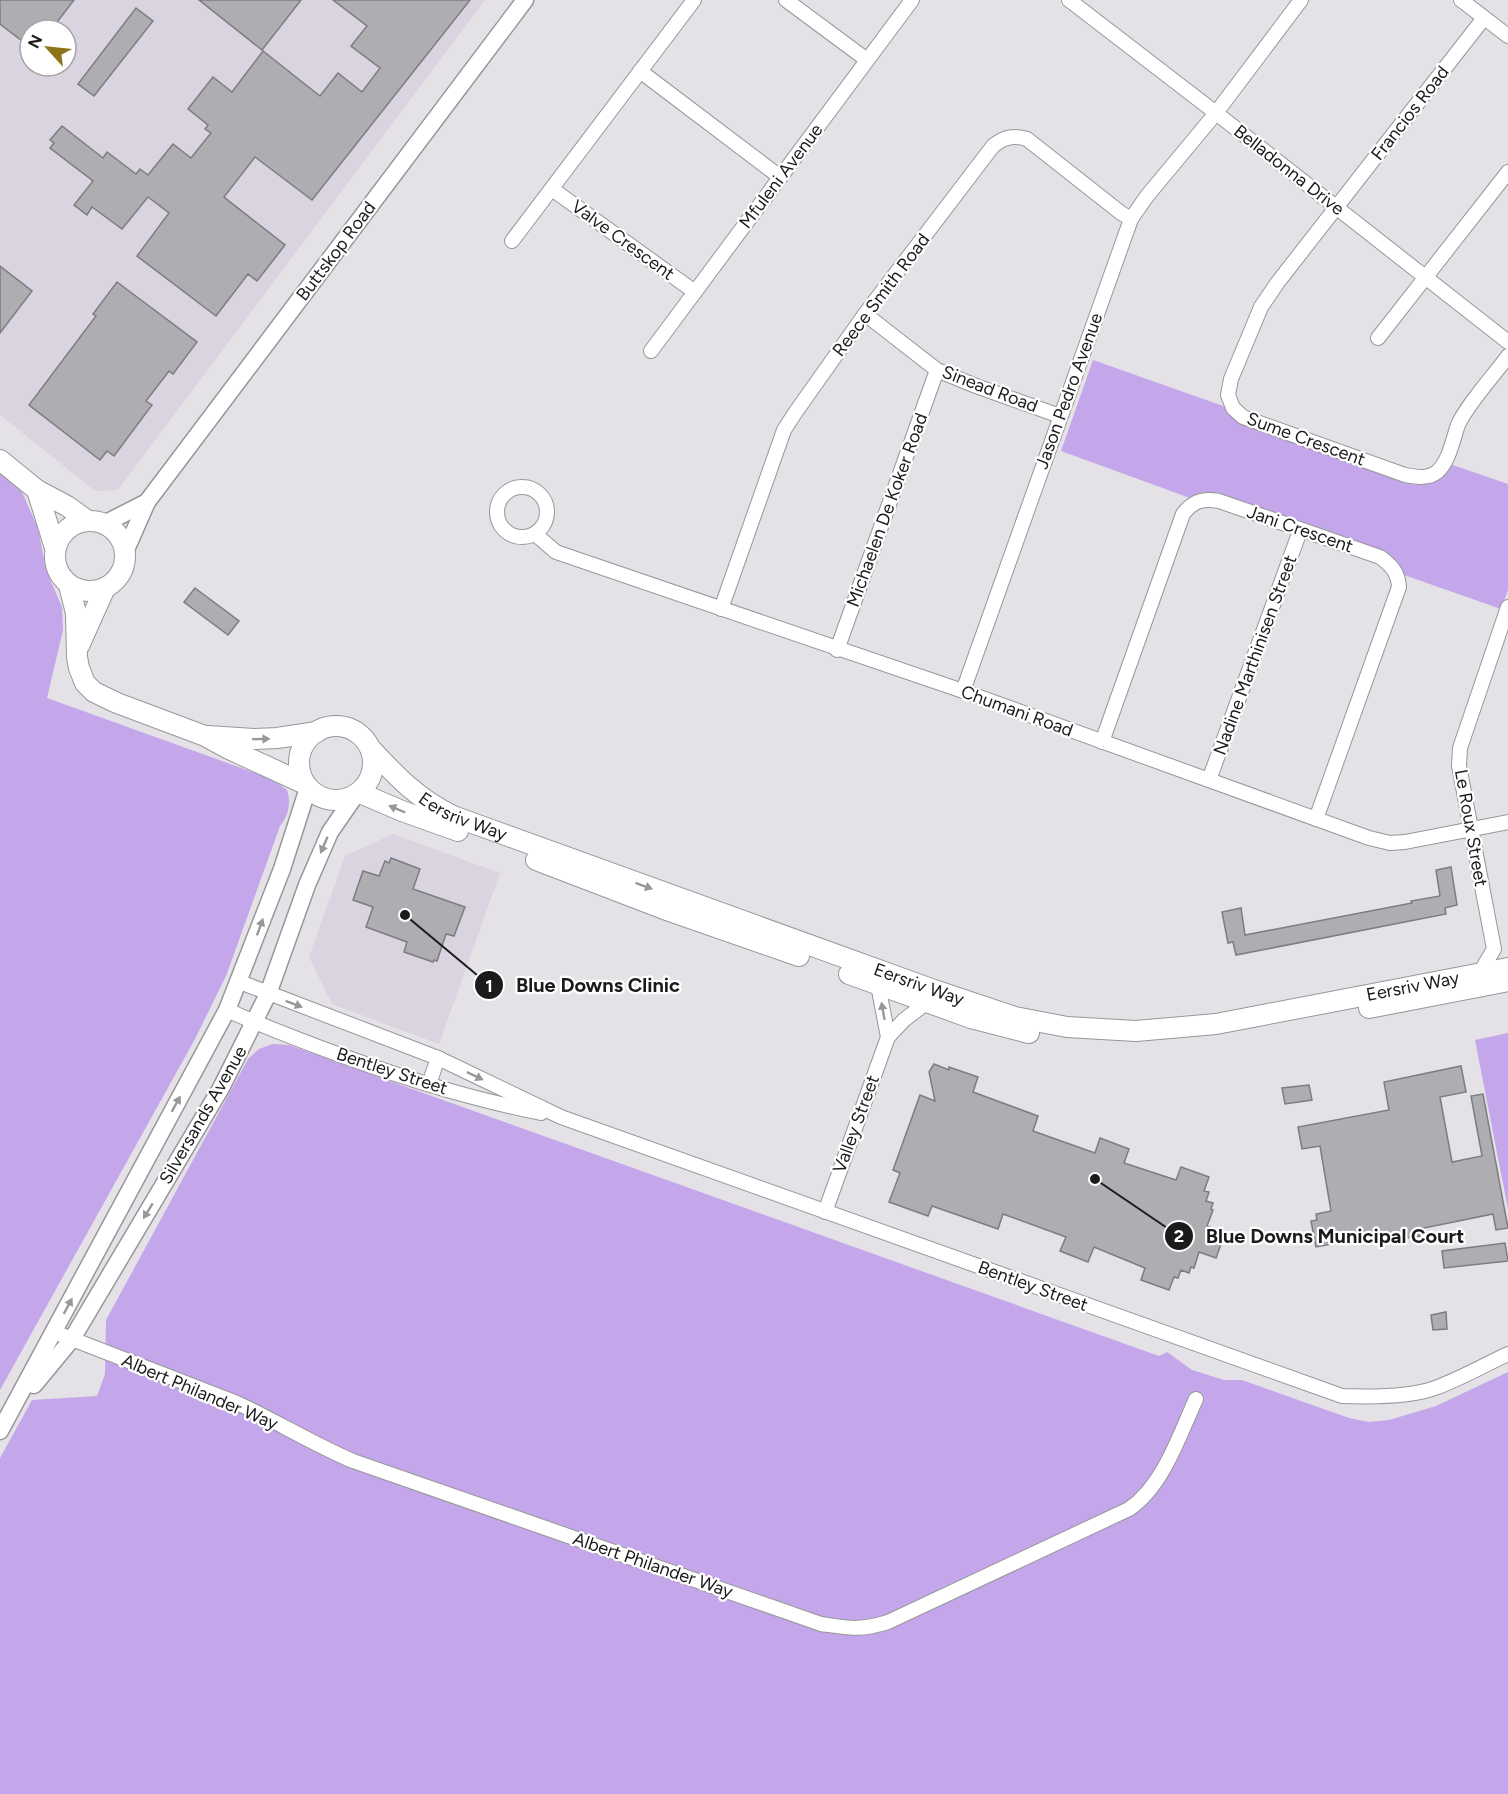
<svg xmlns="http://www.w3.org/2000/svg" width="1508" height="1794" font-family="Figtree,sans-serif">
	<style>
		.built { fill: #d9d4df; fill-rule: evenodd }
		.green { fill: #c4a6ea }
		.building { fill: #aeadb1; stroke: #7d7c80; stroke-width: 1.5 }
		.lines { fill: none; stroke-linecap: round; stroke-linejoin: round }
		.minor-casing { stroke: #98969a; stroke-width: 16 }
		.tertiary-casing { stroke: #98969a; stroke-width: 19 }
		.secondary-casing { stroke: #98969a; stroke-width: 22 }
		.minor { stroke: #fff; stroke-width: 14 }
		.tertiary { stroke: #fff; stroke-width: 16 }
		.secondary { stroke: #fff; stroke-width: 20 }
		.oneway { fill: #989899 }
		.labels { text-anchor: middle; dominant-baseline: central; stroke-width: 4.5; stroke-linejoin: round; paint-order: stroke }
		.street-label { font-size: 18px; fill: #1b1b1c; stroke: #fff }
		.leader { fill: none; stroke: #1b1b1c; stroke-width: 2 }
		.callout-dot { fill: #1b1b1c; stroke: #fff; stroke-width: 2 }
		.mark-label { font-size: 18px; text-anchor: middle; font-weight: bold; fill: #fff }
		.callout-label { font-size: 20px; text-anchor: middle; font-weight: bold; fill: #1b1b1c; stroke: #fff; stroke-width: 4.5; stroke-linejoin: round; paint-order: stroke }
	</style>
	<rect width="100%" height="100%" fill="#e4e2e6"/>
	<g class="built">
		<path d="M0,0H485L118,490L95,491L0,415ZM30,30H66V66H30Z"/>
		<polygon points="393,834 500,873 439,1044 332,1004 309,957 345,856"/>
	</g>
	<g class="green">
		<path d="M1093,360L1226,407L1232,416L1242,424L1411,484C1431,487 1440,479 1450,464L1508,484V590L1501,609L1404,575L1397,563L1385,554L1211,492L1199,493L1190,498L1061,451Z"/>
		<path d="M0,474L22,492L38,528L46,570L62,607L63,630L47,698L272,779L287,790C291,803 289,815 280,826L226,976L195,1039L0,1390Z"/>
		<polygon points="1508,1033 1508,1209 1475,1040"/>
		<polygon points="273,1044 289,1045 1159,1356 1167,1352 1192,1370 1224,1380 1242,1380 1349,1418 1369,1422 1389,1420 1436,1406 1508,1372 1508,1794 0,1794 0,1458 32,1400 97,1396 105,1374 106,1320 248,1059 259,1049"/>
	</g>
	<g class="building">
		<polygon points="0,0 74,0 51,30 30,30 30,47 0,24"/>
		<polygon points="199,0 301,0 262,50"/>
		<polygon points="333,0 470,0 312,200 255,157 224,197 285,245 257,281 248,274 216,316 137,256 169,213 148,197 122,229 92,207 87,215 74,205 93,181 50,148 54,143 50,140 62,126 103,158 107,152 136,174 140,169 148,175 173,144 191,158 211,133 205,129 208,125 188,109 213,77 232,92 263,51 320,96 338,73 362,92 380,68 351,46 367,26"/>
		<polygon points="136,8 153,21 94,96 78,84"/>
		<polygon points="0,266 32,291 0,333"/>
		<polygon points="117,282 197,342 173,374 169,371 146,401 152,405 114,456 107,451 100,460 29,405 96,316 93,314"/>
		<polygon points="195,588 239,621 228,635 184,602"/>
		<polygon points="391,858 420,869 413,889 465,907 454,936 446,934 437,961 434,960 433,962 404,952 407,942 366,927 373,907 353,900 363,871 379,876 385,861 389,863"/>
		<polygon points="1451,867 1457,905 1445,908 1446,914 1236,955 1233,942 1228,943 1222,912 1241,908 1245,935 1412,903 1411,901 1440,896 1436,870"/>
		<polygon points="934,1064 949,1070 949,1067 978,1077 973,1092 1038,1116 1033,1131 1095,1153 1100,1138 1129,1149 1124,1163 1176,1180 1181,1167 1209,1177 1204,1191 1209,1192 1206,1201 1213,1203 1211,1209 1213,1210 1207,1226 1225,1233 1216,1258 1199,1252 1194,1268 1191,1267 1189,1273 1181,1270 1178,1278 1174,1277 1169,1290 1141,1280 1145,1268 1094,1247 1088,1262 1060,1251 1066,1237 1003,1214 998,1229 932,1206 928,1216 889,1202 900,1173 893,1170 920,1095 935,1101 929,1072"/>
		<polygon points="1461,1066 1466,1092 1440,1097 1452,1162 1482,1156 1471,1096 1483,1094 1508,1228 1496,1230 1493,1214 1419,1229 1420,1236 1407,1238 1407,1234 1388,1238 1387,1234 1316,1247 1311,1221 1317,1220 1316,1214 1331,1211 1320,1146 1302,1149 1298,1127 1389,1110 1384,1082"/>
		<polygon points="1309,1085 1312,1100 1285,1104 1282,1088"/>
		<polygon points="1505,1243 1508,1261 1444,1268 1442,1251"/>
		<polygon points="1446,1312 1447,1329 1433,1330 1431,1315"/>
	</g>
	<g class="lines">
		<defs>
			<g id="minor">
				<polyline points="786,0 867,60"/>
				<polyline points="1069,0 1216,113 1508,342"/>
				<polyline points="1461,0 1508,36"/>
				<path d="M1484,18L1278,282L1261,307L1231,379L1228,395L1233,408L1243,417L1405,475C1416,477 1428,479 1437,472C1449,462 1453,439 1458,425C1466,406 1495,374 1508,356"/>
				<polyline points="640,71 780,177"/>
				<polyline points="552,189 695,292"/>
				<polyline points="512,241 694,0"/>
				<polyline points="865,314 937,370 976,386 1060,416"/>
				<polyline points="1378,338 1508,172"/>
				<polyline points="651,351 912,0"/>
				<circle cx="522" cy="512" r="25"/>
				<polyline points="535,534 556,552 963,691 1369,838 1390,843 1405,842 1508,822"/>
				<path d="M721,609L784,430L795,413L865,314L993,146C1004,137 1013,135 1027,139L1121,213L1131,219"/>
				<polyline points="837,650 937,370"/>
				<polyline points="963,691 1131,219 1147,196 1216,113 1301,0"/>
				<path d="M1102,742L1183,514C1193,501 1203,498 1219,501L1380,557C1391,565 1398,572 1399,587L1316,819"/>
				<polyline points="1209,780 1300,531"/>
				<polyline points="1481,971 1494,949 1459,766 1460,748 1508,607"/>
				<path d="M240,982L438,1058L561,1117L1342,1396C1368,1397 1410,1397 1435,1388C1460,1379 1484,1365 1508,1354"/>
				<polyline points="878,985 888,1037"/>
				<path d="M227,1010C258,1024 289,1036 321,1048C393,1075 466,1098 541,1113"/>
				<polyline points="429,1084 438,1058"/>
				<polyline points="825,1212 888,1037 904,1020 926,1003"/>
				<path d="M54,1332L237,1403C276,1421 313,1444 353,1461L821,1624C848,1628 860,1631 888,1622L1129,1509C1163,1486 1179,1436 1196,1399"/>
			</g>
			<g id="tertiary">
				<polyline points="104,524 147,502"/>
				<polyline points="125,552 147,502 525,0"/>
				<polyline points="34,1385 72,1339 221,1088 268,994 307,885 330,832 355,796"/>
				<polyline points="0,1431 227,1010 282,869 308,788"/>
			</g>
			<g id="secondary">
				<polyline points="0,460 37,490 67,506 88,521"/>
				<polyline points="37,490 55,548"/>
				<circle cx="90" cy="556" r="35"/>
				<polyline points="69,585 76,613 77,657 79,668 85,683 94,692 117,703 205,736 229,749 305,784"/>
				<polyline points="79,646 105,588"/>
				<circle cx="336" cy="763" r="37"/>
				<polyline points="208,736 254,739 277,738 317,732"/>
				<path id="s1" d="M371,749C397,777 418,799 453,816L934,990L1015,1017L1067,1027L1136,1031L1216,1024L1508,968"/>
				<polyline points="360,793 402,811 458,831"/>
				<polyline points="536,860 664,909 799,956"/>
				<polyline points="849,974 971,1018 1029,1033"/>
				<polyline points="1369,1008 1508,981"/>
			</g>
		</defs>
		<use href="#minor" class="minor-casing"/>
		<use href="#tertiary" class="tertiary-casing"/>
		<use href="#secondary" class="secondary-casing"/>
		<use href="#minor" class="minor"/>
		<use href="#tertiary" class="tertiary"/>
		<use href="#secondary" class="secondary"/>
	</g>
	<defs><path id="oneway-solid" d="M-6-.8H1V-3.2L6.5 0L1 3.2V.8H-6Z" transform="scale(1.5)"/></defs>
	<g class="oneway">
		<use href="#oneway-solid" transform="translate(261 739) rotate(-1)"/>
		<use href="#oneway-solid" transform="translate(397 809) rotate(-157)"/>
		<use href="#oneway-solid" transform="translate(324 845) rotate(113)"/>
		<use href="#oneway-solid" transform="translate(644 886) rotate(20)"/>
		<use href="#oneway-solid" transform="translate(260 927) rotate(-70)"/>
		<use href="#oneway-solid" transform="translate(294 1004) rotate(21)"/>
		<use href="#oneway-solid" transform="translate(883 1011) rotate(-100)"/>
		<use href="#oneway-solid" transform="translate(475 1076) rotate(26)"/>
		<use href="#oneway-solid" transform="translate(176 1104) rotate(-61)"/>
		<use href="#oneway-solid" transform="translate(148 1211) rotate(121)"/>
		<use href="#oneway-solid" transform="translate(68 1306) rotate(-62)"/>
	</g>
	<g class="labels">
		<g class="street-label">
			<text transform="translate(1410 113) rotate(-52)">Francios Road</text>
			<text transform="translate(1289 170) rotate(38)">Belladonna Drive</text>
			<text transform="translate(781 176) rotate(-53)">Mfuleni Avenue</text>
			<text transform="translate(623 240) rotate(36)">Valve Crescent</text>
			<text transform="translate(336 251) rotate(-53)">Buttskop Road</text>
			<text transform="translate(881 295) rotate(-53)">Reece Smith Road</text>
			<text transform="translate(990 389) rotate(21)">Sinead Road</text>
			<text transform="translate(1069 391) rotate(-70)">Jason Pedro Avenue</text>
			<text transform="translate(1306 439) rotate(20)">Sume Crescent</text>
			<text transform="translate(887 510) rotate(-70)">Michaelen De Koker Road</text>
			<text transform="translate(1300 529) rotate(19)">Jani Crescent</text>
			<text transform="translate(1255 655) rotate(-70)">Nadine Marthinisen Street</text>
			<text transform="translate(1017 711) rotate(20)">Chumani Road</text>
			<text stroke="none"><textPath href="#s1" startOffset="116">Eersriv Way</textPath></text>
			<text transform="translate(1471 828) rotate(80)">Le Roux Street</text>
			<text stroke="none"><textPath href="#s1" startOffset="602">Eersriv Way</textPath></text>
			<text stroke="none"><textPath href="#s1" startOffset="1106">Eersriv Way</textPath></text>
			<text transform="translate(392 1071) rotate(18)">Bentley Street</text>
			<text transform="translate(203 1115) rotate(-60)">Silversands Avenue</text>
			<text transform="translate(856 1124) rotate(-70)">Valley Street</text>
			<text transform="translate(1033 1286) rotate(20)">Bentley Street</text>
			<text transform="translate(200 1392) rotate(23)">Albert Philander Way</text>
			<text transform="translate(653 1565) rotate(19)">Albert Philander Way</text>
		</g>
	</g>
	<path class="leader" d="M405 915L489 985M1095 1179L1179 1236"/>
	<g class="callout-dot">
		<circle cx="405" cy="915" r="6"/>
		<circle cx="1095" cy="1179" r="6"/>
		<circle cx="489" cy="985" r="15"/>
		<circle cx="1179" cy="1236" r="15"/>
	</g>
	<g class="mark-label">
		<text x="489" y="992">1</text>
		<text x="1179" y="1242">2</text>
	</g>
	<g class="callout-label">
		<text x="598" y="992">Blue Downs Clinic</text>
		<text x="1335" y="1243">Blue Downs Municipal Court</text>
	</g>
	<g transform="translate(48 48) rotate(297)"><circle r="28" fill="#ffffff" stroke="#a4a4a4" stroke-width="1.5"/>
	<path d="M0-4.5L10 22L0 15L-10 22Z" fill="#8c7519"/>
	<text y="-9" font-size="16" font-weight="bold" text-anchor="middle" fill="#1b1b1c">N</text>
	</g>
</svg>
